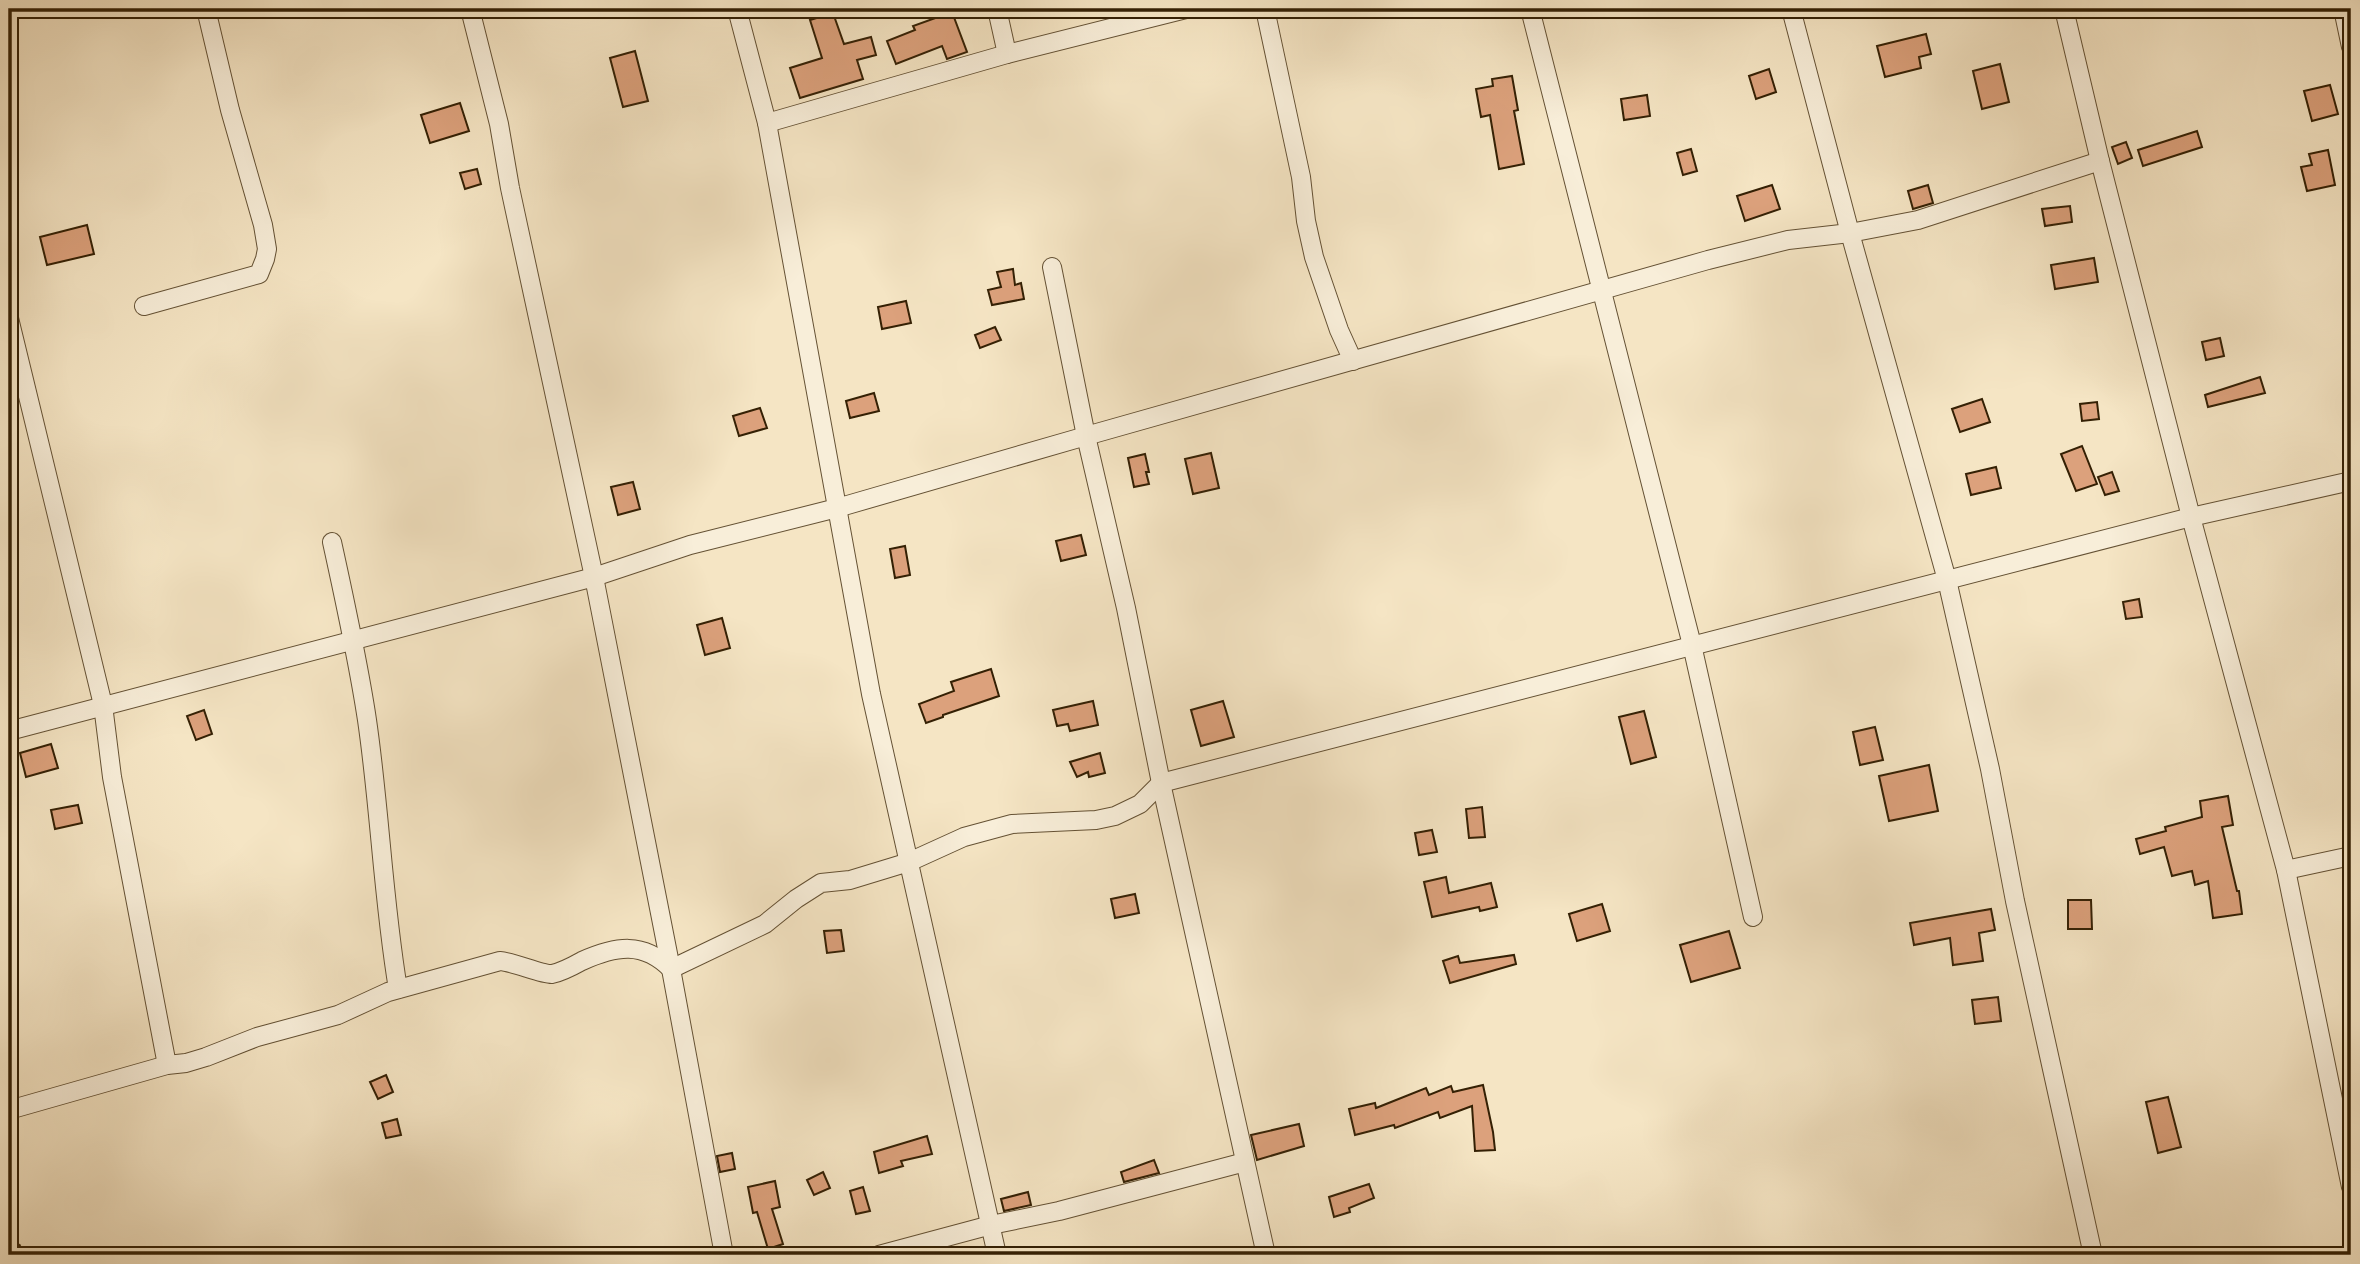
<svg xmlns="http://www.w3.org/2000/svg" width="2360" height="1264" font-family="'IM FELL Great Primer',serif">
	<style>
		.building { fill: #dca17c; stroke: #342004; stroke-width: 2 }
		.lines { fill: none; stroke-linecap: round; stroke-linejoin: round }
		.minor-casing { stroke: #645134; stroke-width: 20 }
		.path { stroke: #342004; stroke-width: 3.5; stroke-dasharray: 5 3.5; stroke-linecap: butt }
		.minor { stroke: #f8eed9; stroke-width: 18 }
	</style>
	<rect width="100%" height="100%" fill="#f5e5c4"/>
	<filter id="stains"><feTurbulence type="fractalNoise" baseFrequency=".00286" numOctaves="4"/><feColorMatrix values="0 0 0 0 .2 0 0 0 0 .09 0 0 0 0 .02 0 0 0 .5 -.17"/></filter>
	<radialGradient id="worn" r=".72"><stop offset=".6" stop-color="#630" stop-opacity="0"/><stop offset="1" stop-color="#630" stop-opacity=".3"/></radialGradient>
	<g class="building">
		<polygon points="952,12 967,52 947,59 942,46 896,64 887,41 915,30 913,26"/>
		<polygon points="833,13 844,44 871,37 876,55 857,60 863,79 800,98 790,68 822,58 810,20"/>
		<polygon points="1926,34 1931,54 1919,57 1921,68 1885,77 1877,46"/>
		<polygon points="635,51 648,101 623,107 610,58"/>
		<polygon points="2000,64 2009,102 1982,109 1973,71"/>
		<polygon points="1769,69 1776,92 1756,99 1749,76"/>
		<polygon points="1512,76 1518,110 1514,111 1524,164 1499,169 1490,115 1481,117 1476,89 1493,86 1492,79"/>
		<polygon points="2330,85 2338,114 2312,121 2304,91"/>
		<polygon points="1647,95 1650,116 1624,120 1621,99"/>
		<polygon points="460,103 469,131 430,143 421,115"/>
		<polygon points="2197,131 2202,147 2143,166 2138,150"/>
		<polygon points="2126,142 2132,158 2118,164 2112,147"/>
		<polygon points="1691,149 1697,171 1683,175 1677,153"/>
		<polygon points="2328,150 2335,185 2307,191 2301,167 2312,165 2309,154"/>
		<polygon points="477,169 481,184 465,189 460,173"/>
		<polygon points="1772,185 1780,209 1745,221 1737,196"/>
		<polygon points="1928,185 1933,203 1913,209 1908,191"/>
		<polygon points="2070,206 2072,222 2045,226 2042,209"/>
		<polygon points="87,225 94,254 47,265 40,237"/>
		<polygon points="2094,258 2098,282 2055,289 2051,265"/>
		<polygon points="1013,269 1015,285 1021,283 1024,299 992,305 988,290 1001,287 997,272"/>
		<polygon points="906,301 911,323 882,329 878,307"/>
		<polygon points="995,327 1001,340 980,348 975,335"/>
		<polygon points="2220,338 2224,356 2206,360 2202,342"/>
		<polygon points="2260,377 2265,393 2208,407 2205,395"/>
		<polygon points="874,393 879,411 850,418 846,401"/>
		<polygon points="1982,399 1990,422 1960,432 1952,409"/>
		<polygon points="2097,402 2099,419 2082,421 2080,404"/>
		<polygon points="760,408 767,428 739,436 733,416"/>
		<polygon points="2082,446 2097,484 2076,491 2061,454"/>
		<polygon points="1211,453 1219,488 1193,494 1185,459"/>
		<polygon points="1145,454 1149,472 1146,472 1149,484 1134,487 1128,458"/>
		<polygon points="1996,467 2001,488 1971,495 1966,474"/>
		<polygon points="2112,472 2119,491 2105,495 2098,477"/>
		<polygon points="633,482 640,509 618,515 611,487"/>
		<polygon points="1081,535 1086,555 1061,561 1056,541"/>
		<polygon points="905,546 910,575 895,578 890,549"/>
		<polygon points="2139,599 2142,617 2126,619 2123,602"/>
		<polygon points="722,618 730,648 705,655 697,625"/>
		<polygon points="991,669 999,696 943,715 943,717 926,723 919,704 954,691 951,682"/>
		<polygon points="1093,701 1098,725 1070,731 1068,724 1057,726 1053,710"/>
		<polygon points="1223,701 1234,737 1201,746 1191,710"/>
		<polygon points="204,710 212,734 196,740 187,716"/>
		<polygon points="1644,711 1656,757 1631,764 1619,717"/>
		<polygon points="1875,727 1883,760 1860,765 1853,732"/>
		<polygon points="51,744 58,768 26,777 20,753"/>
		<polygon points="1100,753 1105,773 1089,777 1088,772 1077,777 1070,762"/>
		<polygon points="1929,765 1938,811 1889,821 1879,776"/>
		<polygon points="2228,796 2233,825 2222,827 2237,891 2239,891 2242,914 2213,918 2208,881 2195,885 2192,871 2172,876 2164,847 2140,854 2136,839 2166,831 2165,827 2202,817 2200,801"/>
		<polygon points="78,805 82,823 55,829 51,810"/>
		<polygon points="1482,807 1485,837 1469,838 1466,809"/>
		<polygon points="1432,830 1437,852 1419,855 1415,833"/>
		<polygon points="1446,877 1449,893 1491,883 1497,907 1480,911 1479,907 1432,917 1424,882"/>
		<polygon points="1135,894 1139,913 1115,918 1111,899"/>
		<polygon points="2068,900 2091,900 2092,929 2068,929"/>
		<polygon points="1602,904 1610,931 1577,941 1569,914"/>
		<polygon points="1991,909 1995,930 1979,933 1983,961 1953,965 1950,938 1914,945 1910,923"/>
		<polygon points="841,930 844,951 827,953 824,931"/>
		<polygon points="1729,931 1740,968 1691,982 1680,945"/>
		<polygon points="1514,955 1516,964 1450,983 1443,961 1458,956 1460,963"/>
		<polygon points="1998,997 2001,1021 1975,1024 1972,1000"/>
		<polygon points="386,1075 393,1092 378,1099 370,1082"/>
		<polygon points="1483,1085 1493,1132 1495,1150 1475,1151 1472,1106 1440,1118 1438,1112 1395,1128 1394,1125 1355,1135 1349,1109 1375,1103 1376,1108 1426,1088 1429,1095 1451,1086 1453,1092"/>
		<polygon points="2168,1097 2181,1147 2158,1153 2146,1102"/>
		<polygon points="397,1119 401,1135 386,1138 382,1123"/>
		<polygon points="1299,1124 1304,1146 1257,1160 1251,1135"/>
		<polygon points="927,1136 932,1154 901,1161 903,1166 879,1173 874,1152"/>
		<polygon points="732,1153 735,1169 720,1172 717,1156"/>
		<polygon points="1154,1160 1159,1173 1124,1182 1121,1172"/>
		<polygon points="823,1172 830,1188 814,1195 807,1180"/>
		<polygon points="775,1181 780,1207 772,1209 783,1244 768,1249 757,1212 753,1213 748,1187"/>
		<polygon points="1369,1184 1374,1198 1349,1208 1350,1212 1334,1217 1329,1197"/>
		<polygon points="863,1187 870,1211 856,1214 850,1191"/>
		<polygon points="1028,1192 1031,1205 1004,1211 1001,1199"/>
	</g>
	<g class="lines">
		<defs>
			<g id="minor">
				<polyline points="470,9 499,124 510,188 594,577 671,969 724,1255"/>
				<polyline points="737,9 767,123 871,694 997,1255"/>
				<polyline points="997,9 1007,54"/>
				<polyline points="1265,9 1301,177 1306,221 1314,257 1339,330 1353,361"/>
				<polyline points="1530,9 1692,645 1753,917"/>
				<polyline points="1791,9 1850,233 1947,580 1990,769 2015,901 2093,1255"/>
				<polyline points="2064,9 2100,161 2191,517 2286,870 2351,1187"/>
				<polyline points="2343,9 2351,47"/>
				<polyline points="767,123 1007,54 1186,9"/>
				<polyline points="1052,267 1086,436 1126,608 1161,783 1266,1255"/>
				<polyline points="144,306 259,274 265,259 267,249 263,225 230,110 206,9"/>
				<polyline points="9,318 103,705 112,777 167,1065"/>
				<path d="M332,542C345,601 358,660 367,720C380,809 383,900 398,989"/>
				<polyline points="9,731 594,577 690,545 837,508 1086,436 1708,260 1788,240 1850,233 1918,220 2100,161"/>
				<polyline points="2286,870 2351,856"/>
				<path d="M9,1110L167,1065L186,1063L206,1057L257,1037L338,1015L388,992L500,961C514,962 543,975 552,974C562,972 573,966 582,961C616,946 643,941 671,969L765,924L796,899L821,883L850,880L909,862L964,837L1012,824L1096,820L1115,816L1140,804L1161,783L2191,517L2351,481"/>
				<polyline points="879,1255 991,1225 1059,1211 1245,1162"/>
			</g>
		</defs>
		<use href="#minor" class="minor-casing"/>
		<polyline class="path" points="9,1239 33,1255"/>
		<use href="#minor" class="minor"/>
	</g>
	<rect width="2360" height="1264" fill="none" stroke="#f5e5c4" stroke-width="35"/>
	<rect x="10" y="10" width="2339" height="1243" fill="none" stroke="#342004" stroke-width="3.5"/>
	<rect x="18" y="18" width="2325" height="1229" fill="none" stroke="#342004" stroke-width="2"/>
	<rect width="100%" height="100%" filter="url(#stains)"/>
	<rect width="100%" height="100%" fill="url(#worn)"/>
</svg>
